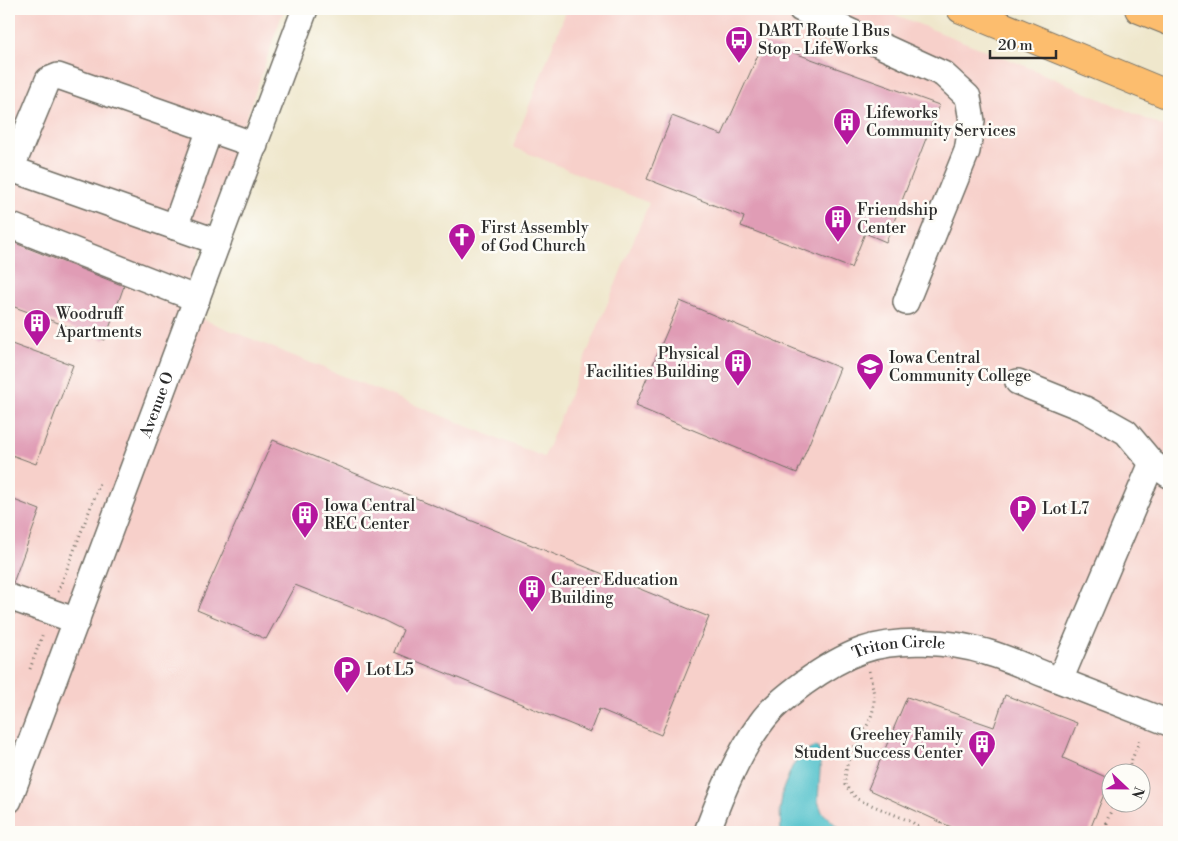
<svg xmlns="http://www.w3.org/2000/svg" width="1178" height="841" font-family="'Libre Bodoni',serif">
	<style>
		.built { fill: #f7d0ca; fill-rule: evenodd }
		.water { fill: #54c2cc; stroke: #40767c }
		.building { fill: #e09cb5 }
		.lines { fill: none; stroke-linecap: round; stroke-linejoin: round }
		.minor-casing { stroke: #706d63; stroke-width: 28 }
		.major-casing { stroke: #706d63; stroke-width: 30 }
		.path { stroke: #706d63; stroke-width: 3; stroke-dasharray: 1 4; stroke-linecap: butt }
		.minor { stroke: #fff; stroke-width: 25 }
		.major { stroke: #fcbd6e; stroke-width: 28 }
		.labels { text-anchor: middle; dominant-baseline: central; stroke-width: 5; stroke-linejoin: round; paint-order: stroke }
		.poi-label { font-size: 16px; fill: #2b2b2b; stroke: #fdfcf7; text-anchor: start }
		.street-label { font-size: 16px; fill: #2b2b2b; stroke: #fdfcf7 }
	</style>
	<rect width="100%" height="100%" fill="#fdfcf7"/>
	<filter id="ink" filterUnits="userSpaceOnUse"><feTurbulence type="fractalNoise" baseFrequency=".02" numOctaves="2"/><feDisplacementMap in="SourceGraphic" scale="10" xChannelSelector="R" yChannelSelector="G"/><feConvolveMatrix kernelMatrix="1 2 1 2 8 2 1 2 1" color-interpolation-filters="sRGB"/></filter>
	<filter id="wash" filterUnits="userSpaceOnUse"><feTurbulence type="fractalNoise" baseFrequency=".0096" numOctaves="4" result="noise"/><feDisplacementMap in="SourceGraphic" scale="20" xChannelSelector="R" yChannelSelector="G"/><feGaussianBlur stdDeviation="1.12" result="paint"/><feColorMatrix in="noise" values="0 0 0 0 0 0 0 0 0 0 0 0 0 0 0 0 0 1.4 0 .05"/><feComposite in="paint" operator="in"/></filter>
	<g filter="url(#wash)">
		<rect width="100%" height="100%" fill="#efe7cc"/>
		<path class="built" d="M9,9H284L180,310L544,457L649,203L513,147L567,9H880L1023,65L1169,129V832H9ZM1110,774H1140V804H1110Z"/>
		<polygon class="water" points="816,746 821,754 818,801 822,812 843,832 781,832 780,811 783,789 792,767 801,755"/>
		<g id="blocks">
			<g class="building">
				<polygon points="764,42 939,105 886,242 865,233 851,268 741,226 744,217 647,179 672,116 722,135"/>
				<polygon points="15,243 124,286 105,340 9,305 9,260"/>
				<polygon points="680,301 840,368 797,473 635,406"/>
				<polygon points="9,343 28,350 28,349 73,365 36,464 9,454"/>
				<polygon points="273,440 709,617 661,735 599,709 590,732 394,652 403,630 383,620 295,585 266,639 197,610"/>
				<polygon points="9,498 40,510 13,583 9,583"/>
				<polygon points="1005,695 1077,723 1063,758 1110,779 1089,832 962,832 868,789 907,697 994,727"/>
			</g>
		</g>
	</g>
	<g filter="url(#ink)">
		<use href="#blocks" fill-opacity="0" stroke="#706d63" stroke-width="1"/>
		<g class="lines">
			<defs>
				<g id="minor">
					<polyline points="801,9 943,74 968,97 972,121 967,151 906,302"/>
					<polyline points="9,225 197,299"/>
					<polyline points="175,227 210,129"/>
					<polyline points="218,242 17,171 14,162 48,80 58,76 255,145"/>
					<polyline points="1018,382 1085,409 1126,432 1152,463 1169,475"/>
					<polyline points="9,597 77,621"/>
					<polyline points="1060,680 1152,463"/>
					<path id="s1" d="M9,800L305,9"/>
					<path id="s2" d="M707,832C721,795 736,757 760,724C771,708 788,695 804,683C822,670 841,658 863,650C898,638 951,641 986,652C1007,658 1026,667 1046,675C1087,691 1128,707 1169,723"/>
				</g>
				<g id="major">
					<polyline points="961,9 1169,95"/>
					<polyline points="1139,9 1169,21"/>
				</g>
			</defs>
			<use href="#minor" class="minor-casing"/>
			<use href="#major" class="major-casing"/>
			<g class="path">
				<polyline points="58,592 100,483"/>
				<polyline points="30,669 43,633"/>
				<path d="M869,671C872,684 876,697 873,710C870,724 861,735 854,748C847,759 845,773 845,785L857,799L912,822L924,832"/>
				<polyline points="1126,774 1141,737"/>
				<polyline points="1107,823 1107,832"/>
				<polyline points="1102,832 1114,804"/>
			</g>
			<use href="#minor" class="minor"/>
			<use href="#major" class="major"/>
		</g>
	</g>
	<defs>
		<symbol id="bus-pin" viewBox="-11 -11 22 30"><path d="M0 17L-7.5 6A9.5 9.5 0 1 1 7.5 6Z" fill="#b5179e" stroke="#fdfcf7"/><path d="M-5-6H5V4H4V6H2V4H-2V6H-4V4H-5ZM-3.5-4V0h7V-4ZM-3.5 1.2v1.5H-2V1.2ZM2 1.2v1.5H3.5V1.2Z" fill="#fff"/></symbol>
		<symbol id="building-pin" viewBox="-11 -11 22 30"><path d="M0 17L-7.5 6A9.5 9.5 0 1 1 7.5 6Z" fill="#b5179e" stroke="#fdfcf7"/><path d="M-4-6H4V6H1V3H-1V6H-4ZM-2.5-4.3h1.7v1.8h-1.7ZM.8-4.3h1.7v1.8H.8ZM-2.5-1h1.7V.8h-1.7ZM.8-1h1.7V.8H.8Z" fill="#fff"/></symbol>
		<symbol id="church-pin" viewBox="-11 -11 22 30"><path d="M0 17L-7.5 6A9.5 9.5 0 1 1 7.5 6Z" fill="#b5179e" stroke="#fdfcf7"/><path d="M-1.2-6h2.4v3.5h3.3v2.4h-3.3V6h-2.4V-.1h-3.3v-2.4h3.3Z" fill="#fff"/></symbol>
		<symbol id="university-pin" viewBox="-11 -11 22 30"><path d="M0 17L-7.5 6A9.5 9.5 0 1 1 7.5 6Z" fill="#b5179e" stroke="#fdfcf7"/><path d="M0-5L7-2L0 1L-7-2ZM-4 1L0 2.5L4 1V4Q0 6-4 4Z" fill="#fff"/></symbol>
		<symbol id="parking-pin" viewBox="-11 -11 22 30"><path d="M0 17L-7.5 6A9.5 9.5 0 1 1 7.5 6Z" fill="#b5179e" stroke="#fdfcf7"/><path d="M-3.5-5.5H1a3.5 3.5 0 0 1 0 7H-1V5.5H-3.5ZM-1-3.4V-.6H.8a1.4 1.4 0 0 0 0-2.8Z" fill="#fff"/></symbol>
	</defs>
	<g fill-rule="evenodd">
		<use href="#bus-pin" x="723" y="24" width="32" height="43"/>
		<use href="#building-pin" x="831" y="106" width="32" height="43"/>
		<use href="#building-pin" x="822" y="203" width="32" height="43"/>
		<use href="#church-pin" x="446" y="221" width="32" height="43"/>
		<use href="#building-pin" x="21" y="307" width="32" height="43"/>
		<use href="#building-pin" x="722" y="347" width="32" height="43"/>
		<use href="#university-pin" x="854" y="351" width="32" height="43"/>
		<use href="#parking-pin" x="1007" y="493" width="32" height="43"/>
		<use href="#building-pin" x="289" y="499" width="32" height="43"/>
		<use href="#building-pin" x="516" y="573" width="32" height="43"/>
		<use href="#parking-pin" x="331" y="654" width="32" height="43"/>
		<use href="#building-pin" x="966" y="728" width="32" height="43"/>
	</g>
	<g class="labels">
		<g class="poi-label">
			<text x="758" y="31">DART Route 1 Bus<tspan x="758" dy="18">Stop - LifeWorks</tspan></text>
			<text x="866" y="113">Lifeworks<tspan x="866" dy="18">Community Services</tspan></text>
			<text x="857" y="210">Friendship<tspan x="857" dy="18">Center</tspan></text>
			<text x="481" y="228">First Assembly<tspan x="481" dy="18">of God Church</tspan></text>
			<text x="56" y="314">Woodruff<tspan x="56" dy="18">Apartments</tspan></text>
			<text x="719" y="354" text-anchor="end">Physical<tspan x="719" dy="18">Facilities Building</tspan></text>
			<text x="889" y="358">Iowa Central<tspan x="889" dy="18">Community College</tspan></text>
			<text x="324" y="506">Iowa Central<tspan x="324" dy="18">REC Center</tspan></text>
			<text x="1042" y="509">Lot L7</text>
			<text x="551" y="580">Career Education<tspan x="551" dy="18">Building</tspan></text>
			<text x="366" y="670">Lot L5</text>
			<text x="963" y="735" text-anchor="end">Greehey Family<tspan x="963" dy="18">Student Success Center</tspan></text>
		</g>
		<g class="street-label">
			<text stroke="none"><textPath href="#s1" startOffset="422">Avenue O</textPath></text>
			<text stroke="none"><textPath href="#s2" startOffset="285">Triton Circle</textPath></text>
		</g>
	</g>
	<rect width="1178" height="841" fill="none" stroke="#fdfcf7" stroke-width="30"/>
	<g transform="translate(1126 788) rotate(112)"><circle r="24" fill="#fdfcf7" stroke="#a9a8a5"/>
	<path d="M0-4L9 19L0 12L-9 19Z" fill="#b5179e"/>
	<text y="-8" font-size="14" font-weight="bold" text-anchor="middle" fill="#2b2b2b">N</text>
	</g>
	<path d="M990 50v8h66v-8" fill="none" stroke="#2b2b2b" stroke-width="2.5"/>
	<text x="998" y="50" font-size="15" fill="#2b2b2b" stroke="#fdfcf7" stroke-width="4" paint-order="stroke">20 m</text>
</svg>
